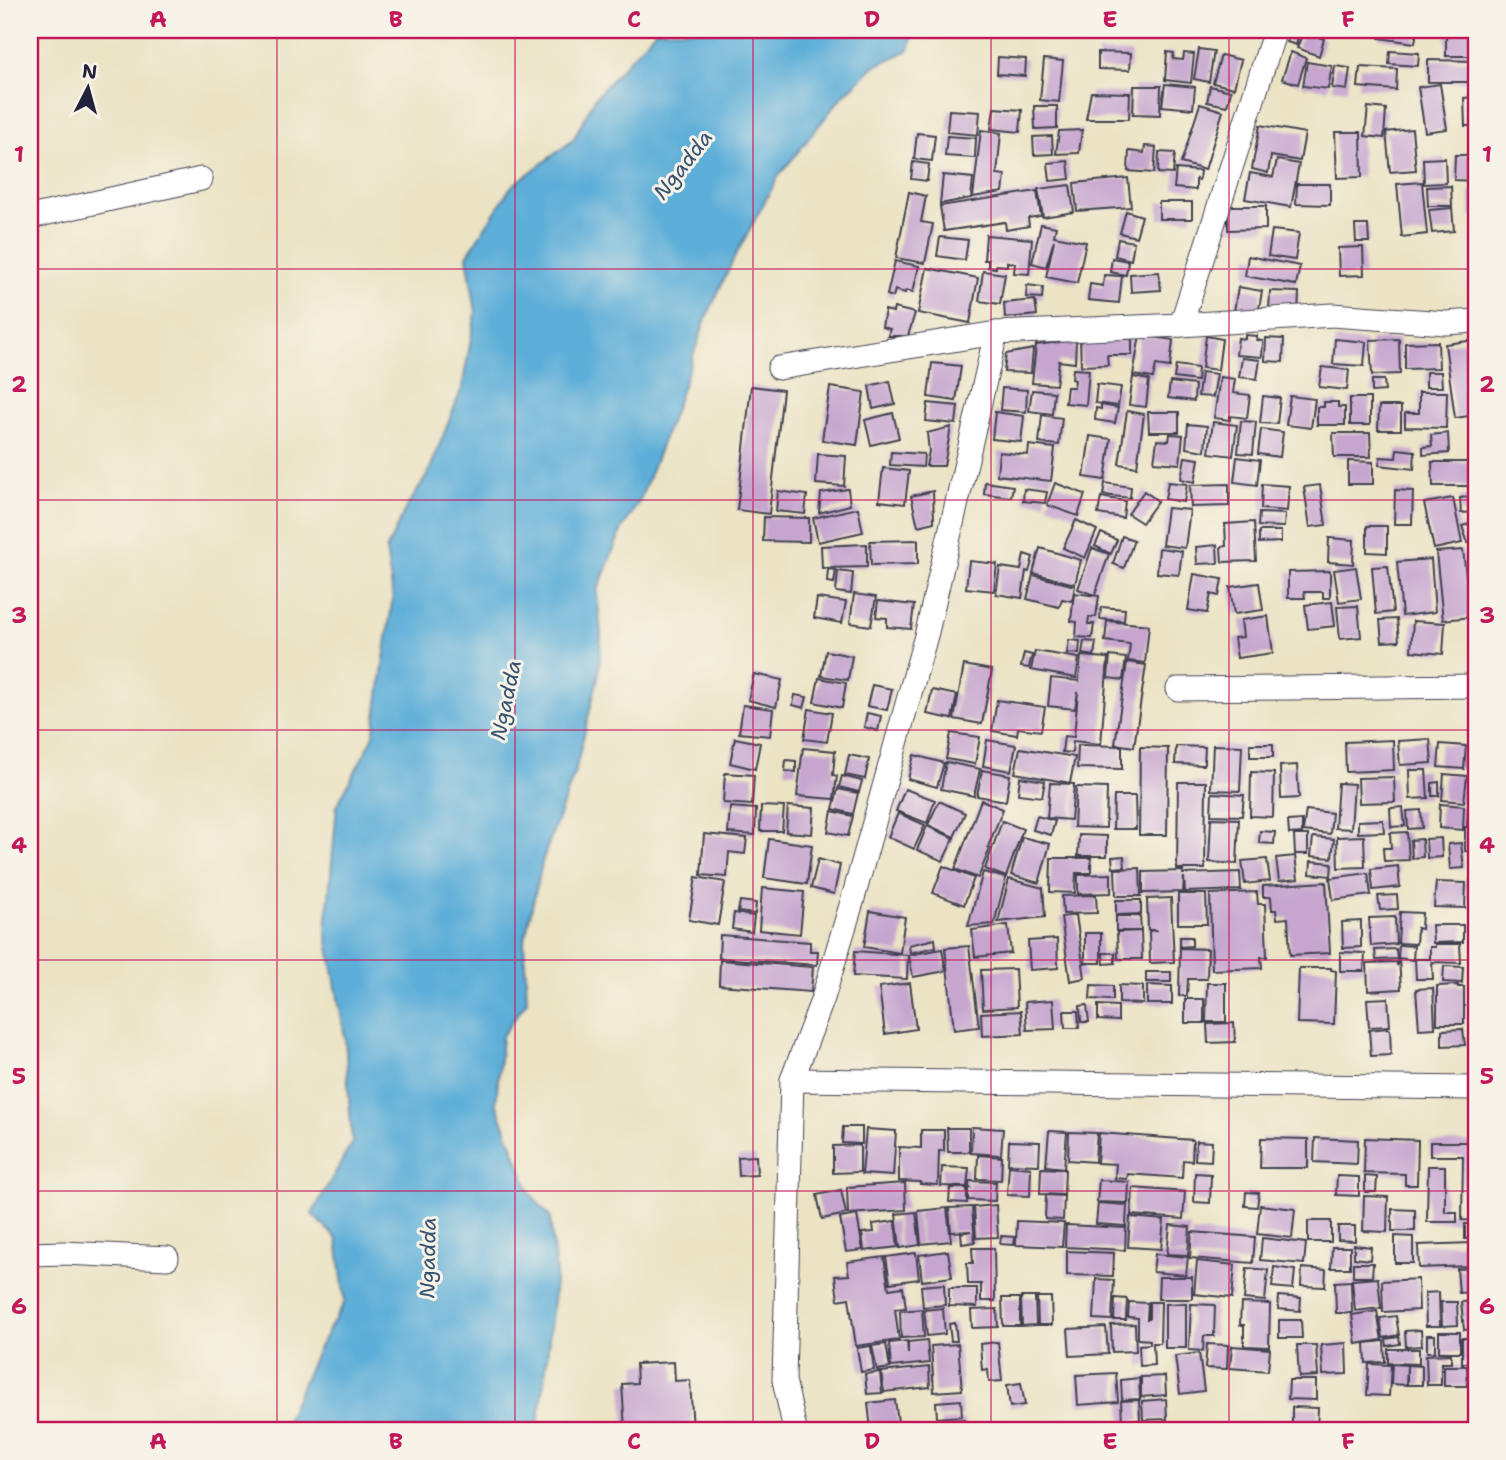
<svg xmlns="http://www.w3.org/2000/svg" width="1506" height="1460" font-family="'Shantell Sans',sans-serif">
	<style>
		.water { fill: #5daed8; stroke: #40688a; stroke-width: 2 }
		.building { fill: #c6a6cf }
		.lines { fill: none; stroke-linecap: round; stroke-linejoin: round }
		.street-casing { stroke: #403f50; stroke-width: 25 }
		.street { stroke: #fff; stroke-width: 23 }
		.grid { fill: none; stroke: #c2185b; stroke-width: 2; stroke-opacity: 0.55 }
		.labels { text-anchor: middle; dominant-baseline: central; stroke-width: 6; stroke-linejoin: round; paint-order: stroke }
		.water-label { font-size: 21px; font-style: italic; fill: #375372; stroke: #f7f3e8 }
		.neatline { fill: none; stroke: #c2185b; stroke-width: 2.5 }
		.grid-label { font-size: 23px; text-anchor: middle; font-weight: bold; fill: #c2185b }
	</style>
	<rect width="100%" height="100%" fill="#f7f3e8"/>
	<filter id="ink" filterUnits="userSpaceOnUse"><feTurbulence type="fractalNoise" baseFrequency=".0143" numOctaves="2"/><feDisplacementMap in="SourceGraphic" scale="14" xChannelSelector="R" yChannelSelector="G"/><feConvolveMatrix kernelMatrix="1 2 1 2 8 2 1 2 1" color-interpolation-filters="sRGB"/></filter>
	<filter id="wash" filterUnits="userSpaceOnUse"><feTurbulence type="fractalNoise" baseFrequency=".00686" numOctaves="4" result="noise"/><feDisplacementMap in="SourceGraphic" scale="28" xChannelSelector="R" yChannelSelector="G"/><feGaussianBlur stdDeviation="1.57" result="paint"/><feColorMatrix in="noise" values="0 0 0 0 0 0 0 0 0 0 0 0 0 0 0 0 0 1.4 0 .05"/><feComposite in="paint" operator="in"/></filter>
	<g filter="url(#wash)">
		<rect width="100%" height="100%" fill="#ebe3c4"/>
		<polygon class="water" points="656,30 914,30 909,50 874,66 841,98 778,177 734,258 706,318 672,417 640,500 621,531 597,592 601,633 599,673 575,772 543,859 524,942 527,1001 502,1036 496,1103 530,1193 550,1217 556,1273 545,1376 537,1430 282,1430 318,1349 345,1302 337,1239 312,1214 352,1143 345,1038 326,930 337,805 373,738 393,596 386,550 405,510 428,474 462,388 476,312 467,256 511,187 573,140 595,98"/>
		<g id="blocks">
			<g class="building">
				<polygon points="1290,30 1300,30 1296,45 1287,42"/>
				<polygon points="1380,30 1417,30 1415,43 1379,38"/>
				<rect x="1446" y="30" width="30" height="26"/>
				<polygon points="1303,32 1324,39 1319,56 1297,48"/>
				<polygon points="1199,49 1214,51 1209,82 1194,79"/>
				<polygon points="1390,51 1419,53 1418,66 1389,64"/>
				<polygon points="1098,52 1131,53 1130,70 1098,69"/>
				<polygon points="1167,52 1174,53 1173,59 1183,60 1184,53 1194,54 1191,83 1165,80"/>
				<polygon points="1291,52 1306,58 1298,84 1282,79"/>
				<polygon points="1221,55 1241,60 1234,88 1213,83"/>
				<polygon points="998,57 1026,59 1025,76 997,74"/>
				<polygon points="1044,59 1063,61 1059,102 1040,100"/>
				<polygon points="1428,60 1476,61 1476,82 1428,82"/>
				<polygon points="1307,62 1332,66 1328,89 1303,86"/>
				<polygon points="1335,66 1350,68 1347,90 1332,88"/>
				<polygon points="1360,67 1397,69 1396,90 1358,87"/>
				<polygon points="1165,84 1195,87 1193,109 1162,106"/>
				<polygon points="1440,84 1447,129 1425,132 1418,87"/>
				<polygon points="1134,86 1161,86 1160,115 1133,114"/>
				<polygon points="1210,86 1231,91 1227,106 1207,102"/>
				<polygon points="1091,92 1130,93 1129,119 1086,119"/>
				<polygon points="1476,97 1476,126 1465,126 1464,98"/>
				<polygon points="1200,104 1223,111 1205,170 1181,163"/>
				<polygon points="1034,106 1057,106 1057,128 1035,129"/>
				<polygon points="1368,107 1386,109 1384,138 1365,136"/>
				<polygon points="994,108 1022,110 1020,132 991,129"/>
				<polygon points="949,110 980,112 978,135 947,132"/>
				<polygon points="1260,125 1305,133 1300,161 1271,156 1268,173 1252,169"/>
				<polygon points="1412,129 1416,170 1390,172 1386,132"/>
				<polygon points="981,130 1001,133 997,174 1005,175 1003,192 973,197"/>
				<polygon points="1082,130 1079,153 1056,154 1059,131"/>
				<polygon points="1335,132 1361,132 1362,177 1337,178"/>
				<polygon points="917,133 935,135 932,161 914,159"/>
				<polygon points="947,136 976,138 975,158 945,156"/>
				<polygon points="1052,136 1053,154 1034,155 1033,137"/>
				<polygon points="1145,146 1156,147 1154,173 1128,171 1129,151 1144,153"/>
				<polygon points="1159,152 1175,153 1173,174 1158,173"/>
				<polygon points="1455,155 1476,155 1476,181 1454,180"/>
				<polygon points="1445,158 1446,183 1424,184 1423,159"/>
				<polygon points="1277,160 1299,164 1291,207 1245,199 1250,173 1273,177"/>
				<polygon points="1068,161 1070,179 1050,181 1048,163"/>
				<polygon points="913,162 929,164 927,181 911,179"/>
				<polygon points="1176,169 1200,171 1199,180 1196,179 1196,190 1174,188"/>
				<polygon points="943,175 973,178 971,198 940,204"/>
				<polygon points="1128,178 1131,207 1077,211 1074,183"/>
				<polygon points="1422,182 1427,234 1402,237 1397,184"/>
				<polygon points="1297,184 1330,184 1330,205 1296,204"/>
				<polygon points="1070,185 1074,212 1043,217 1038,189"/>
				<polygon points="1451,186 1452,206 1428,206 1427,187"/>
				<polygon points="1037,191 1041,216 1028,218 1029,226 1006,230 1005,222 944,231 940,206"/>
				<rect x="1470" y="191" width="6" height="25"/>
				<polygon points="909,192 926,196 921,222 933,224 925,263 896,258"/>
				<rect x="1159" y="202" width="33" height="17"/>
				<polygon points="1228,206 1266,206 1266,229 1228,230"/>
				<polygon points="1452,208 1454,231 1432,233 1429,210"/>
				<polygon points="1126,211 1142,216 1136,237 1120,233"/>
				<polygon points="1041,224 1056,227 1054,236 1086,242 1077,283 1046,277 1054,240 1046,267 1032,263"/>
				<polygon points="1355,225 1368,225 1369,242 1356,242"/>
				<polygon points="1272,230 1299,233 1295,260 1268,256"/>
				<polygon points="986,235 1032,239 1029,274 1014,273 1015,263 1007,262 1007,266 996,265 996,268 988,267 988,260 984,260"/>
				<polygon points="940,237 968,240 965,260 937,256"/>
				<polygon points="1118,239 1134,242 1131,260 1115,256"/>
				<polygon points="1363,247 1364,275 1339,276 1338,248"/>
				<polygon points="1248,256 1300,266 1296,285 1245,276"/>
				<polygon points="1112,258 1128,261 1126,275 1110,272"/>
				<polygon points="895,261 919,266 913,292 906,290 905,293 895,290 893,297 887,295"/>
				<polygon points="927,268 978,278 970,323 918,313"/>
				<polygon points="983,271 1005,274 1000,304 979,301"/>
				<polygon points="1159,272 1161,290 1131,292 1130,274"/>
				<polygon points="1104,275 1122,276 1119,303 1088,300 1090,284 1103,286"/>
				<polygon points="1027,285 1043,287 1042,298 1026,297"/>
				<polygon points="1238,287 1262,291 1258,315 1234,311"/>
				<polygon points="1270,291 1299,292 1298,313 1269,312"/>
				<polygon points="1035,300 1037,315 1005,318 1004,303"/>
				<polygon points="894,308 915,313 908,336 888,336 890,329 882,327 885,310 893,312"/>
				<polygon points="1140,335 1173,340 1170,367 1156,365 1153,378 1133,375"/>
				<polygon points="1245,335 1257,336 1257,340 1263,341 1262,357 1236,355 1238,338 1245,339"/>
				<polygon points="1206,336 1222,339 1218,370 1202,368"/>
				<polygon points="1266,338 1284,339 1283,362 1265,361"/>
				<polygon points="1080,339 1132,339 1132,355 1107,355 1108,365 1081,366"/>
				<polygon points="1335,339 1366,342 1364,366 1333,364"/>
				<polygon points="1399,339 1400,374 1372,375 1370,340"/>
				<polygon points="1076,340 1075,363 1059,361 1056,385 1032,383 1036,345"/>
				<polygon points="1476,340 1476,415 1455,418 1445,344"/>
				<polygon points="1438,342 1439,368 1405,369 1405,343"/>
				<polygon points="1033,349 1031,373 1004,372 1006,354"/>
				<polygon points="1242,358 1260,360 1257,379 1239,377"/>
				<polygon points="932,363 961,366 956,401 928,397"/>
				<polygon points="1176,365 1198,368 1197,381 1174,378"/>
				<polygon points="1322,367 1349,370 1347,390 1319,387"/>
				<polygon points="1073,369 1089,370 1086,405 1065,403 1067,387 1074,387 1075,380 1072,379"/>
				<polygon points="1201,372 1217,374 1213,397 1198,396"/>
				<polygon points="1426,372 1441,372 1442,387 1426,387"/>
				<polygon points="1133,377 1149,380 1146,407 1129,405"/>
				<polygon points="1220,377 1235,379 1233,393 1250,395 1247,418 1230,416 1230,420 1214,418"/>
				<polygon points="1372,380 1384,380 1385,391 1372,392"/>
				<polygon points="890,381 895,404 873,409 869,386"/>
				<polygon points="1170,382 1195,385 1194,401 1168,398"/>
				<polygon points="1097,384 1121,387 1118,406 1095,403"/>
				<polygon points="751,386 783,390 769,514 737,510"/>
				<polygon points="830,387 864,392 857,445 822,440"/>
				<polygon points="1002,388 1027,390 1026,412 1000,410"/>
				<polygon points="1032,390 1054,392 1052,414 1029,411"/>
				<polygon points="1419,392 1447,392 1446,428 1405,427 1405,413 1419,413"/>
				<polygon points="1263,396 1280,398 1277,424 1260,423"/>
				<polygon points="1290,396 1315,399 1311,428 1286,425"/>
				<rect x="1350" y="398" width="20" height="27"/>
				<polygon points="1324,402 1338,402 1338,407 1345,407 1345,425 1317,425 1317,407 1324,407"/>
				<polygon points="928,403 958,406 956,424 926,421"/>
				<polygon points="1101,405 1118,408 1115,423 1095,420 1096,408 1101,409"/>
				<polygon points="1379,406 1401,406 1401,430 1378,430"/>
				<polygon points="1127,411 1144,414 1137,467 1119,464"/>
				<polygon points="995,412 1024,416 1021,442 992,439"/>
				<polygon points="1148,412 1179,412 1179,432 1149,432"/>
				<polygon points="893,413 899,438 871,445 865,420"/>
				<polygon points="1042,415 1062,418 1059,445 1039,443"/>
				<polygon points="1241,421 1256,422 1253,454 1238,453"/>
				<polygon points="1213,422 1237,425 1233,456 1209,453"/>
				<polygon points="1188,424 1207,426 1205,451 1186,448"/>
				<polygon points="951,427 944,466 926,466 929,451 927,433"/>
				<polygon points="1261,429 1283,432 1280,457 1258,454"/>
				<polygon points="1333,433 1370,433 1371,457 1334,457"/>
				<polygon points="1448,433 1449,453 1423,455 1423,447 1432,446 1431,435"/>
				<polygon points="1170,434 1183,435 1180,464 1154,462 1157,440 1169,441"/>
				<polygon points="1090,436 1111,439 1105,480 1084,477"/>
				<polygon points="1029,445 1055,448 1051,481 997,475 999,452 1028,455"/>
				<polygon points="1397,449 1415,451 1414,469 1379,465 1380,457 1396,458"/>
				<polygon points="891,452 924,454 923,467 890,465"/>
				<polygon points="818,454 846,456 844,486 816,484"/>
				<polygon points="1185,457 1199,459 1195,482 1181,479"/>
				<polygon points="1237,457 1260,460 1257,485 1234,482"/>
				<polygon points="1348,461 1373,462 1373,484 1348,484"/>
				<polygon points="1432,462 1476,462 1476,486 1433,486"/>
				<polygon points="883,468 909,471 905,504 879,501"/>
				<polygon points="985,482 1013,486 1011,497 984,494"/>
				<polygon points="1168,482 1187,484 1184,502 1165,499"/>
				<polygon points="1055,483 1085,494 1078,516 1047,505"/>
				<polygon points="1105,483 1131,487 1130,498 1103,495"/>
				<polygon points="1229,484 1229,506 1191,507 1190,485"/>
				<polygon points="1262,484 1289,486 1287,511 1261,509"/>
				<polygon points="1320,485 1326,525 1310,527 1304,487"/>
				<polygon points="848,489 850,505 819,513 821,493"/>
				<polygon points="1024,489 1047,492 1045,503 1023,501"/>
				<polygon points="1395,490 1413,491 1412,524 1394,524"/>
				<polygon points="778,491 807,495 805,514 776,511"/>
				<polygon points="933,491 934,522 918,526 911,496"/>
				<polygon points="1144,491 1158,501 1142,523 1128,514"/>
				<polygon points="1476,496 1476,512 1461,513 1460,498"/>
				<polygon points="1101,497 1125,501 1123,518 1098,514"/>
				<polygon points="1453,498 1462,543 1434,549 1424,503"/>
				<polygon points="858,508 863,532 818,542 813,518"/>
				<polygon points="1167,508 1190,510 1185,548 1162,545"/>
				<polygon points="1259,513 1285,514 1284,527 1258,526"/>
				<polygon points="764,517 809,518 809,542 763,541"/>
				<polygon points="1076,520 1097,530 1085,558 1063,548"/>
				<polygon points="1476,521 1476,540 1468,543 1462,526"/>
				<polygon points="1254,522 1256,561 1222,562 1221,547 1226,546 1225,524"/>
				<polygon points="1367,526 1387,526 1387,553 1367,552"/>
				<polygon points="1259,531 1281,531 1281,542 1259,543"/>
				<polygon points="1101,533 1117,540 1111,554 1095,546"/>
				<polygon points="1122,536 1134,540 1124,568 1113,564"/>
				<polygon points="1329,538 1354,540 1353,564 1328,562"/>
				<polygon points="918,540 918,564 871,565 870,541"/>
				<polygon points="867,544 867,567 822,568 821,546"/>
				<polygon points="1217,545 1218,563 1197,564 1196,547"/>
				<polygon points="1040,548 1081,560 1075,584 1033,573"/>
				<polygon points="1092,548 1109,554 1095,595 1078,589"/>
				<polygon points="1159,548 1182,551 1179,575 1157,573"/>
				<polygon points="1463,550 1471,617 1443,620 1436,552"/>
				<polygon points="1024,554 1033,557 1029,572 1026,571 1022,598 996,594 1000,567 1021,570"/>
				<polygon points="1470,554 1476,554 1476,572 1471,573"/>
				<polygon points="1431,559 1435,612 1402,616 1397,562"/>
				<polygon points="969,561 997,564 994,591 966,588"/>
				<polygon points="1388,566 1393,612 1376,614 1372,567"/>
				<polygon points="1356,567 1361,599 1339,602 1334,570"/>
				<polygon points="828,569 836,570 834,583 827,582"/>
				<polygon points="838,571 853,573 851,594 836,592"/>
				<polygon points="1330,571 1330,598 1323,598 1323,592 1304,592 1305,598 1288,598 1288,572"/>
				<polygon points="1194,574 1222,579 1219,596 1211,594 1207,613 1188,610"/>
				<polygon points="1033,575 1075,586 1072,601 1062,599 1059,607 1027,599"/>
				<polygon points="1259,583 1263,610 1234,614 1230,587"/>
				<polygon points="1074,593 1099,596 1096,617 1089,617 1088,624 1094,624 1092,638 1076,637 1077,622 1071,621"/>
				<polygon points="854,594 876,597 871,626 850,623"/>
				<polygon points="817,598 846,602 842,623 814,618"/>
				<polygon points="878,601 914,605 911,629 887,627 887,618 876,617"/>
				<polygon points="1332,602 1335,626 1308,629 1305,605"/>
				<polygon points="1358,606 1361,637 1340,639 1337,607"/>
				<polygon points="1101,607 1125,609 1124,621 1100,619"/>
				<polygon points="1268,616 1273,653 1237,658 1234,638 1243,637 1241,620"/>
				<polygon points="1397,619 1399,641 1382,642 1380,620"/>
				<polygon points="1107,621 1149,625 1145,663 1128,661 1130,644 1105,641"/>
				<polygon points="1413,621 1445,623 1443,654 1411,651"/>
				<polygon points="1069,640 1080,641 1079,654 1067,653"/>
				<polygon points="1084,641 1096,642 1094,656 1082,654"/>
				<polygon points="826,651 852,656 848,680 821,676"/>
				<polygon points="1035,651 1079,658 1076,678 1031,670"/>
				<polygon points="1024,653 1032,655 1029,668 1021,667"/>
				<polygon points="1081,656 1108,658 1101,744 1073,741 1072,753 1062,752 1064,736 1074,737 1078,692 1075,709 1048,706 1051,678 1079,681"/>
				<polygon points="1110,656 1126,658 1123,680 1108,678"/>
				<polygon points="1127,662 1146,665 1134,747 1115,744"/>
				<polygon points="964,665 992,670 982,724 954,719"/>
				<polygon points="754,674 782,680 776,707 748,700"/>
				<polygon points="819,678 846,683 842,708 814,702"/>
				<polygon points="872,685 892,689 887,710 867,706"/>
				<polygon points="932,690 957,695 952,719 927,714"/>
				<polygon points="795,695 807,697 804,708 793,705"/>
				<polygon points="997,700 1045,707 1041,731 1018,728 1017,735 992,731"/>
				<polygon points="743,705 773,709 770,736 739,733"/>
				<polygon points="809,709 832,713 827,742 804,739"/>
				<polygon points="867,713 881,716 878,731 864,727"/>
				<polygon points="951,733 980,737 975,764 946,759"/>
				<polygon points="735,738 760,743 755,769 730,763"/>
				<polygon points="1430,739 1432,763 1400,765 1398,741"/>
				<polygon points="987,740 1016,745 1011,771 983,766"/>
				<polygon points="1393,740 1394,770 1346,772 1345,742"/>
				<rect x="1250" y="744" width="23" height="13"/>
				<polygon points="1440,744 1466,746 1464,769 1438,767"/>
				<polygon points="1078,745 1122,746 1122,769 1077,768"/>
				<polygon points="1213,745 1242,746 1240,791 1211,790"/>
				<polygon points="1176,746 1205,747 1204,765 1175,764"/>
				<polygon points="1140,747 1168,748 1167,835 1139,835"/>
				<polygon points="803,748 835,751 833,775 837,776 834,799 797,796"/>
				<polygon points="1020,748 1075,757 1070,783 1015,773"/>
				<polygon points="849,755 869,759 865,779 845,775"/>
				<polygon points="914,755 944,763 937,787 908,779"/>
				<polygon points="1469,755 1476,755 1476,770 1468,769"/>
				<polygon points="786,760 796,761 796,772 785,771"/>
				<polygon points="946,762 980,769 974,796 941,789"/>
				<polygon points="1297,765 1299,798 1281,799 1280,766"/>
				<polygon points="982,770 1010,775 1006,801 977,796"/>
				<polygon points="1409,770 1426,770 1428,798 1410,799"/>
				<polygon points="1251,772 1274,773 1273,817 1250,816"/>
				<polygon points="725,773 754,775 752,805 723,803"/>
				<polygon points="1470,773 1476,774 1476,785 1469,785"/>
				<polygon points="1444,774 1467,776 1464,802 1442,800"/>
				<polygon points="842,776 862,781 859,792 839,787"/>
				<polygon points="1020,777 1045,781 1042,797 1018,794"/>
				<polygon points="1394,777 1395,802 1359,803 1358,778"/>
				<polygon points="1178,782 1206,782 1205,869 1177,869"/>
				<polygon points="1439,782 1439,796 1432,796 1432,783"/>
				<polygon points="1050,783 1074,784 1071,820 1047,818"/>
				<polygon points="1338,783 1354,784 1351,829 1335,828"/>
				<polygon points="1076,787 1107,788 1106,828 1074,827"/>
				<polygon points="838,789 858,793 853,814 833,809"/>
				<polygon points="905,789 935,800 927,823 896,811"/>
				<polygon points="1212,793 1244,795 1242,816 1211,815"/>
				<polygon points="1114,796 1135,796 1136,829 1113,829"/>
				<polygon points="981,800 1003,809 988,847 990,848 978,878 955,869"/>
				<polygon points="939,801 965,813 954,837 928,825"/>
				<polygon points="1469,802 1476,802 1476,826 1467,825"/>
				<polygon points="1440,804 1464,806 1463,830 1439,828"/>
				<polygon points="761,806 784,807 782,831 760,831"/>
				<polygon points="788,806 814,808 812,834 786,832"/>
				<polygon points="730,807 756,809 755,835 728,833"/>
				<polygon points="1403,807 1405,826 1391,827 1390,808"/>
				<polygon points="1306,810 1332,813 1330,834 1303,831"/>
				<polygon points="1421,810 1422,828 1408,829 1407,811"/>
				<polygon points="832,811 853,816 848,836 828,832"/>
				<polygon points="898,813 925,825 914,849 888,837"/>
				<polygon points="1037,816 1055,821 1051,835 1033,830"/>
				<polygon points="1211,818 1239,819 1237,864 1209,862"/>
				<polygon points="1302,820 1302,833 1289,834 1288,821"/>
				<polygon points="1383,820 1384,832 1358,833 1358,821"/>
				<polygon points="1002,821 1023,829 1006,877 985,869"/>
				<polygon points="927,826 954,838 943,861 917,850"/>
				<polygon points="1465,827 1476,827 1476,852 1465,851"/>
				<polygon points="1260,831 1275,832 1274,844 1259,843"/>
				<polygon points="1407,832 1409,860 1384,861 1383,848 1391,848 1390,833"/>
				<polygon points="704,834 747,838 745,854 729,852 727,877 701,875"/>
				<polygon points="1079,835 1107,836 1107,856 1078,856"/>
				<polygon points="1294,835 1308,835 1308,854 1295,854"/>
				<polygon points="1364,836 1365,867 1338,868 1337,837"/>
				<polygon points="1022,837 1050,844 1039,883 1011,875"/>
				<polygon points="1313,837 1334,839 1332,858 1311,856"/>
				<polygon points="1441,838 1442,857 1427,858 1426,839"/>
				<polygon points="769,839 812,845 807,884 764,878"/>
				<polygon points="1422,839 1423,857 1412,858 1411,840"/>
				<polygon points="1461,843 1464,868 1450,869 1448,844"/>
				<polygon points="1124,856 1125,867 1113,868 1112,857"/>
				<polygon points="1295,856 1298,879 1279,881 1276,858"/>
				<polygon points="1051,858 1091,858 1091,873 1076,873 1075,893 1050,892"/>
				<polygon points="818,859 840,865 834,894 811,888"/>
				<polygon points="1267,859 1270,881 1245,884 1242,861"/>
				<polygon points="1311,861 1332,863 1331,876 1310,874"/>
				<polygon points="943,866 974,878 964,905 933,893"/>
				<polygon points="1398,866 1400,887 1373,890 1371,869"/>
				<polygon points="1140,868 1141,896 1116,896 1115,869"/>
				<polygon points="1183,871 1183,874 1240,872 1241,890 1185,892 1184,877 1183,892 1143,893 1143,872"/>
				<polygon points="983,872 1006,878 994,924 968,926"/>
				<polygon points="1368,873 1371,895 1333,900 1330,878"/>
				<polygon points="1111,874 1111,893 1078,894 1078,875"/>
				<polygon points="696,877 725,882 718,925 689,920"/>
				<polygon points="1009,879 1043,888 1045,917 998,922"/>
				<polygon points="1470,881 1476,882 1476,909 1470,908"/>
				<polygon points="1326,882 1330,953 1290,955 1288,918 1277,919 1276,910 1272,910 1271,897 1263,897 1263,886"/>
				<polygon points="1436,882 1466,883 1465,908 1434,907"/>
				<polygon points="762,888 804,892 800,934 759,930"/>
				<polygon points="1257,892 1258,904 1265,904 1267,957 1261,957 1262,968 1212,970 1210,894"/>
				<polygon points="1178,894 1206,894 1207,924 1178,924"/>
				<polygon points="1096,895 1097,913 1063,914 1062,896"/>
				<polygon points="1397,895 1398,909 1380,910 1378,896"/>
				<polygon points="1171,898 1174,962 1150,963 1149,931 1157,930 1148,930 1147,899"/>
				<polygon points="1116,900 1141,900 1141,914 1116,915"/>
				<polygon points="740,901 756,903 755,914 738,912"/>
				<polygon points="870,911 905,917 900,953 864,947"/>
				<polygon points="1400,912 1422,913 1421,929 1417,928 1416,944 1398,943"/>
				<polygon points="734,913 754,916 752,932 732,929"/>
				<polygon points="1076,915 1085,978 1070,981 1061,917"/>
				<polygon points="1116,916 1140,916 1141,931 1116,931"/>
				<polygon points="1395,917 1396,944 1371,946 1369,918"/>
				<polygon points="1361,921 1361,947 1343,948 1342,922"/>
				<polygon points="1008,925 1011,953 975,957 972,930"/>
				<polygon points="1432,925 1463,925 1463,942 1433,943"/>
				<polygon points="1141,931 1142,959 1118,959 1117,932"/>
				<rect x="1085" y="933" width="16" height="30"/>
				<polygon points="720,935 810,942 810,951 818,951 817,965 719,958"/>
				<polygon points="1180,937 1192,937 1192,946 1180,947"/>
				<polygon points="935,939 936,947 910,953 909,945"/>
				<polygon points="1057,939 1058,968 1030,970 1028,941"/>
				<polygon points="1435,944 1460,944 1461,963 1432,962 1433,979 1416,979 1415,959 1430,959 1430,947 1435,947"/>
				<polygon points="1399,945 1414,946 1413,960 1398,958"/>
				<polygon points="969,946 979,1027 954,1030 945,948"/>
				<polygon points="1180,948 1208,949 1207,979 1188,979 1187,996 1179,996"/>
				<polygon points="942,949 946,971 913,977 909,955"/>
				<polygon points="1396,949 1397,959 1376,960 1375,950"/>
				<polygon points="855,951 908,955 907,979 853,976"/>
				<polygon points="1340,952 1365,953 1364,971 1340,971"/>
				<polygon points="1103,953 1115,953 1115,963 1104,964"/>
				<polygon points="1398,959 1399,959 1401,989 1368,991 1367,963 1397,962 1397,966"/>
				<polygon points="720,960 813,967 811,992 719,985"/>
				<polygon points="1444,966 1463,967 1462,983 1443,982"/>
				<polygon points="1299,968 1331,968 1331,970 1336,971 1334,1024 1297,1023"/>
				<polygon points="1015,969 1017,1007 983,1009 981,970"/>
				<rect x="1146" y="972" width="25" height="10"/>
				<polygon points="910,983 916,1029 885,1034 879,987"/>
				<polygon points="1207,983 1226,983 1226,1022 1206,1022"/>
				<polygon points="1091,985 1113,986 1113,1000 1090,999"/>
				<polygon points="1119,985 1143,986 1143,1004 1119,1003"/>
				<polygon points="1147,985 1172,986 1172,1004 1147,1004"/>
				<polygon points="1458,985 1458,987 1464,987 1464,1024 1437,1024 1437,986"/>
				<polygon points="1433,988 1435,1028 1419,1029 1416,989"/>
				<polygon points="1388,998 1390,1026 1369,1027 1367,999"/>
				<rect x="1185" y="999" width="19" height="24"/>
				<polygon points="1053,1000 1055,1029 1027,1030 1025,1002"/>
				<polygon points="1087,1005 1089,1022 1081,1022 1080,1006"/>
				<polygon points="1098,1005 1118,1006 1118,1021 1098,1020"/>
				<polygon points="1021,1011 1023,1034 982,1036 981,1013"/>
				<polygon points="1064,1011 1078,1011 1079,1028 1065,1028"/>
				<polygon points="1234,1023 1235,1042 1208,1043 1207,1024"/>
				<polygon points="1388,1028 1390,1030 1391,1055 1371,1056 1369,1030"/>
				<polygon points="1463,1029 1465,1045 1442,1046 1442,1030"/>
				<polygon points="1471,1035 1476,1035 1476,1050 1472,1050"/>
				<polygon points="843,1127 862,1127 862,1144 842,1143"/>
				<polygon points="972,1127 1003,1129 1001,1155 971,1153"/>
				<polygon points="947,1128 969,1128 969,1152 948,1152"/>
				<polygon points="866,1129 896,1131 893,1176 862,1174"/>
				<polygon points="921,1130 944,1130 944,1151 939,1151 938,1185 920,1184 920,1182 899,1181 899,1147 921,1148"/>
				<polygon points="1049,1131 1067,1132 1064,1168 1046,1166"/>
				<polygon points="1069,1132 1097,1133 1095,1162 1068,1160"/>
				<polygon points="1099,1133 1193,1140 1192,1161 1183,1160 1182,1178 1128,1174 1127,1179 1115,1178 1116,1164 1097,1163"/>
				<polygon points="1261,1138 1308,1139 1308,1168 1260,1168"/>
				<polygon points="1315,1138 1358,1140 1357,1164 1314,1162"/>
				<polygon points="1365,1138 1418,1140 1417,1185 1405,1185 1405,1174 1364,1173"/>
				<polygon points="1009,1141 1040,1142 1039,1165 1008,1164"/>
				<polygon points="1196,1141 1212,1142 1211,1161 1195,1160"/>
				<polygon points="1430,1142 1476,1142 1476,1221 1462,1220 1463,1156 1430,1156"/>
				<polygon points="860,1145 860,1172 833,1173 833,1146"/>
				<polygon points="978,1155 1002,1157 1001,1180 977,1179"/>
				<polygon points="756,1156 757,1175 739,1176 738,1157"/>
				<polygon points="1009,1166 1031,1168 1030,1196 1007,1195"/>
				<polygon points="1428,1166 1445,1166 1445,1212 1457,1212 1457,1222 1427,1222"/>
				<polygon points="942,1167 969,1168 967,1187 941,1186"/>
				<polygon points="1041,1168 1065,1169 1064,1195 1040,1194"/>
				<polygon points="1195,1173 1211,1174 1210,1203 1194,1202"/>
				<polygon points="1337,1176 1359,1177 1359,1196 1336,1195"/>
				<polygon points="1365,1176 1377,1177 1376,1192 1365,1192"/>
				<polygon points="1099,1180 1129,1182 1128,1203 1097,1202"/>
				<polygon points="969,1181 996,1182 995,1201 968,1200 968,1188 970,1188 969,1187"/>
				<polygon points="905,1183 906,1210 848,1214 847,1187"/>
				<polygon points="950,1188 967,1188 967,1203 949,1202"/>
				<polygon points="1133,1188 1185,1192 1183,1219 1131,1215"/>
				<polygon points="841,1190 846,1214 822,1219 817,1195"/>
				<polygon points="1246,1192 1259,1193 1257,1207 1245,1206"/>
				<polygon points="1046,1195 1064,1196 1063,1220 1045,1219"/>
				<polygon points="1364,1196 1388,1197 1387,1232 1363,1231"/>
				<polygon points="1098,1203 1127,1205 1126,1226 1096,1224"/>
				<polygon points="996,1205 998,1237 976,1238 974,1207"/>
				<polygon points="1260,1205 1295,1209 1292,1238 1257,1234"/>
				<polygon points="972,1207 975,1242 962,1244 961,1233 971,1231 951,1232 949,1208"/>
				<polygon points="947,1208 951,1241 921,1244 918,1211"/>
				<polygon points="1392,1209 1415,1210 1415,1231 1392,1231"/>
				<polygon points="916,1212 920,1245 900,1248 896,1214"/>
				<polygon points="857,1215 863,1250 846,1252 840,1218"/>
				<polygon points="1130,1217 1164,1220 1161,1249 1128,1247"/>
				<polygon points="895,1221 898,1247 864,1251 862,1233 874,1232 873,1224"/>
				<polygon points="1017,1221 1064,1223 1062,1247 1016,1245"/>
				<rect x="1308" y="1221" width="23" height="21"/>
				<rect x="1465" y="1224" width="8" height="15"/>
				<polygon points="1066,1225 1126,1228 1125,1250 1065,1247"/>
				<polygon points="1170,1225 1190,1227 1188,1255 1167,1254"/>
				<polygon points="1338,1226 1355,1226 1355,1241 1338,1240"/>
				<polygon points="1192,1232 1255,1237 1253,1263 1190,1258"/>
				<polygon points="1001,1236 1015,1237 1014,1245 1000,1244"/>
				<polygon points="1395,1236 1413,1237 1413,1263 1395,1263"/>
				<polygon points="1262,1238 1306,1243 1304,1264 1260,1260"/>
				<polygon points="1471,1243 1472,1266 1419,1268 1418,1245"/>
				<polygon points="1354,1245 1371,1247 1370,1260 1354,1258"/>
				<polygon points="1332,1247 1350,1247 1350,1268 1331,1268"/>
				<polygon points="972,1248 994,1248 995,1301 981,1301 981,1284 968,1284 967,1263 973,1263"/>
				<polygon points="948,1251 952,1277 922,1281 919,1255"/>
				<polygon points="1067,1251 1114,1253 1113,1276 1067,1275"/>
				<polygon points="916,1253 919,1279 890,1283 886,1257"/>
				<polygon points="1155,1254 1188,1257 1186,1275 1153,1272"/>
				<polygon points="884,1257 889,1289 903,1287 906,1308 895,1309 899,1340 856,1346 849,1298 838,1300 835,1276 849,1275 847,1262"/>
				<polygon points="1197,1261 1235,1265 1232,1298 1194,1294"/>
				<polygon points="1353,1263 1373,1263 1372,1277 1353,1277"/>
				<polygon points="1274,1267 1295,1270 1293,1289 1272,1287"/>
				<polygon points="1247,1268 1268,1270 1265,1301 1244,1299"/>
				<polygon points="1302,1268 1326,1270 1325,1287 1301,1286"/>
				<polygon points="1476,1268 1476,1292 1459,1293 1457,1269"/>
				<polygon points="1159,1277 1192,1277 1192,1299 1158,1299"/>
				<polygon points="1378,1278 1381,1308 1355,1311 1352,1280"/>
				<polygon points="1096,1279 1114,1280 1112,1320 1094,1319"/>
				<polygon points="1418,1279 1419,1310 1383,1312 1382,1281"/>
				<polygon points="1351,1281 1352,1313 1336,1313 1335,1282"/>
				<polygon points="944,1284 945,1305 923,1307 921,1286"/>
				<polygon points="949,1288 977,1288 977,1307 949,1306"/>
				<polygon points="1439,1292 1440,1326 1426,1326 1425,1293"/>
				<polygon points="1279,1296 1301,1298 1300,1311 1278,1309"/>
				<polygon points="1021,1297 1035,1297 1036,1325 1022,1326"/>
				<polygon points="1037,1297 1051,1297 1052,1325 1038,1325"/>
				<polygon points="1002,1298 1020,1298 1020,1326 1003,1326"/>
				<polygon points="1115,1298 1127,1299 1126,1320 1114,1320"/>
				<polygon points="1476,1301 1476,1329 1464,1330 1461,1302"/>
				<polygon points="1129,1302 1148,1303 1147,1319 1149,1319 1149,1302 1161,1302 1160,1343 1153,1343 1154,1365 1140,1366 1139,1345 1150,1344 1150,1340 1138,1339 1138,1318 1128,1317"/>
				<polygon points="1441,1302 1457,1302 1458,1325 1442,1326"/>
				<polygon points="1186,1303 1186,1348 1165,1348 1165,1304"/>
				<polygon points="1241,1303 1270,1304 1269,1347 1244,1346 1244,1325 1240,1325"/>
				<polygon points="1191,1304 1215,1305 1214,1336 1204,1336 1203,1351 1189,1350"/>
				<polygon points="943,1308 945,1334 927,1336 924,1310"/>
				<polygon points="922,1309 924,1337 901,1338 900,1311"/>
				<polygon points="997,1309 998,1327 972,1328 971,1310"/>
				<polygon points="1377,1311 1382,1340 1356,1344 1352,1315"/>
				<polygon points="1396,1316 1399,1335 1383,1338 1380,1318"/>
				<polygon points="1279,1320 1301,1320 1302,1338 1279,1338"/>
				<polygon points="955,1323 957,1341 951,1341 949,1324"/>
				<polygon points="1135,1324 1136,1351 1112,1352 1111,1325"/>
				<polygon points="1106,1327 1108,1354 1070,1356 1068,1329"/>
				<polygon points="1421,1330 1422,1346 1406,1347 1405,1331"/>
				<rect x="1439" y="1332" width="21" height="20"/>
				<rect x="1427" y="1335" width="8" height="17"/>
				<polygon points="1399,1337 1400,1344 1387,1346 1386,1339"/>
				<polygon points="1462,1338 1472,1338 1473,1363 1462,1363"/>
				<rect x="1474" y="1338" width="2" height="21"/>
				<polygon points="927,1340 929,1363 891,1367 889,1343 907,1341 908,1354 908,1342"/>
				<polygon points="1384,1341 1385,1362 1366,1363 1365,1343"/>
				<polygon points="998,1342 1002,1381 989,1382 988,1369 982,1370 980,1344"/>
				<polygon points="1346,1343 1347,1374 1323,1375 1321,1345"/>
				<polygon points="886,1344 890,1368 877,1370 872,1346"/>
				<polygon points="958,1344 962,1390 934,1392 931,1346"/>
				<polygon points="1207,1344 1228,1345 1227,1369 1205,1368"/>
				<polygon points="1297,1345 1316,1345 1318,1376 1299,1377"/>
				<polygon points="871,1346 874,1370 861,1372 857,1348"/>
				<polygon points="1232,1346 1270,1349 1268,1371 1230,1368"/>
				<polygon points="1388,1349 1419,1349 1419,1364 1388,1363"/>
				<polygon points="1199,1353 1204,1391 1180,1394 1175,1356"/>
				<polygon points="1451,1354 1451,1363 1441,1363 1441,1385 1427,1385 1426,1355"/>
				<polygon points="674,1362 675,1381 690,1380 693,1430 625,1430 622,1384 637,1383 636,1364"/>
				<polygon points="1369,1364 1391,1365 1389,1396 1367,1395"/>
				<polygon points="1392,1364 1407,1365 1406,1385 1391,1384"/>
				<polygon points="1407,1365 1422,1366 1422,1385 1407,1385"/>
				<polygon points="1444,1366 1467,1366 1468,1386 1444,1386"/>
				<polygon points="929,1367 930,1387 884,1392 881,1372"/>
				<polygon points="880,1372 882,1393 867,1394 865,1374"/>
				<polygon points="1116,1373 1118,1402 1078,1405 1076,1375"/>
				<polygon points="1165,1376 1166,1395 1141,1397 1141,1377"/>
				<polygon points="1139,1378 1140,1399 1122,1400 1121,1380"/>
				<polygon points="1289,1380 1316,1380 1316,1400 1288,1399"/>
				<polygon points="1021,1383 1025,1405 1010,1407 1007,1385"/>
				<polygon points="1166,1399 1167,1419 1143,1420 1142,1401"/>
				<polygon points="895,1400 899,1430 871,1430 868,1403"/>
				<polygon points="961,1400 962,1416 937,1418 936,1402"/>
				<polygon points="1139,1400 1140,1420 1122,1421 1121,1401"/>
				<polygon points="1292,1407 1318,1408 1317,1430 1292,1430"/>
				<polygon points="964,1419 965,1430 941,1430 940,1421"/>
			</g>
		</g>
	</g>
	<g filter="url(#ink)">
		<use href="#blocks" fill-opacity="0" stroke="#403f50" stroke-width="2"/>
		<g class="lines">
			<defs>
				<g id="street">
					<polyline points="30,217 201,179"/>
					<polyline points="1181,325 1275,30"/>
					<polyline points="779,368 996,333 1181,325 1332,315 1446,323 1476,321"/>
					<polyline points="1178,689 1476,686"/>
					<polyline points="792,1080 1476,1088"/>
					<polyline points="30,1254 64,1253 167,1258"/>
					<polyline points="795,1430 784,1380 792,1080 823,998 852,902 927,632 996,333"/>
				</g>
			</defs>
			<use href="#street" class="street-casing"/>
			<use href="#street" class="street"/>
		</g>
	</g>
	<path class="grid" d="M277,30V1430M515,30V1430M753,30V1430M991,30V1430M1229,30V1430M30,269H1476M30,500H1476M30,730H1476M30,960H1476M30,1191H1476"/>
	<g class="labels">
		<g class="water-label">
			<text transform="translate(683 165) rotate(-52)">Ngadda</text>
			<text transform="translate(506 700) rotate(-78)">Ngadda</text>
			<text transform="translate(428 1258) rotate(-89)">Ngadda</text>
		</g>
	</g>
	<rect width="1506" height="1460" fill="none" stroke="#f7f3e8" stroke-width="77"/>
	<g transform="translate(88 88) rotate(6)" stroke="#f7f3e8" stroke-width="5" paint-order="stroke">
	<path d="M0-5L12 26L0 18L-12 26Z" fill="#22223b"/>
	<text y="-10" font-size="19" font-weight="bold" text-anchor="middle" fill="#22223b">N</text>
	</g>
	<rect x="38" y="38" width="1430" height="1384" class="neatline"/>
	<g class="grid-label">
		<text x="158" y="27">A</text>
		<text x="396" y="27">B</text>
		<text x="634" y="27">C</text>
		<text x="872" y="27">D</text>
		<text x="1110" y="27">E</text>
		<text x="1348" y="27">F</text>
		<text x="19" y="162">1</text>
		<text x="1487" y="162">1</text>
		<text x="19" y="392">2</text>
		<text x="1487" y="392">2</text>
		<text x="19" y="623">3</text>
		<text x="1487" y="623">3</text>
		<text x="19" y="853">4</text>
		<text x="1487" y="853">4</text>
		<text x="19" y="1084">5</text>
		<text x="1487" y="1084">5</text>
		<text x="19" y="1314">6</text>
		<text x="1487" y="1314">6</text>
		<text x="158" y="1449">A</text>
		<text x="396" y="1449">B</text>
		<text x="634" y="1449">C</text>
		<text x="872" y="1449">D</text>
		<text x="1110" y="1449">E</text>
		<text x="1348" y="1449">F</text>
	</g>
</svg>
